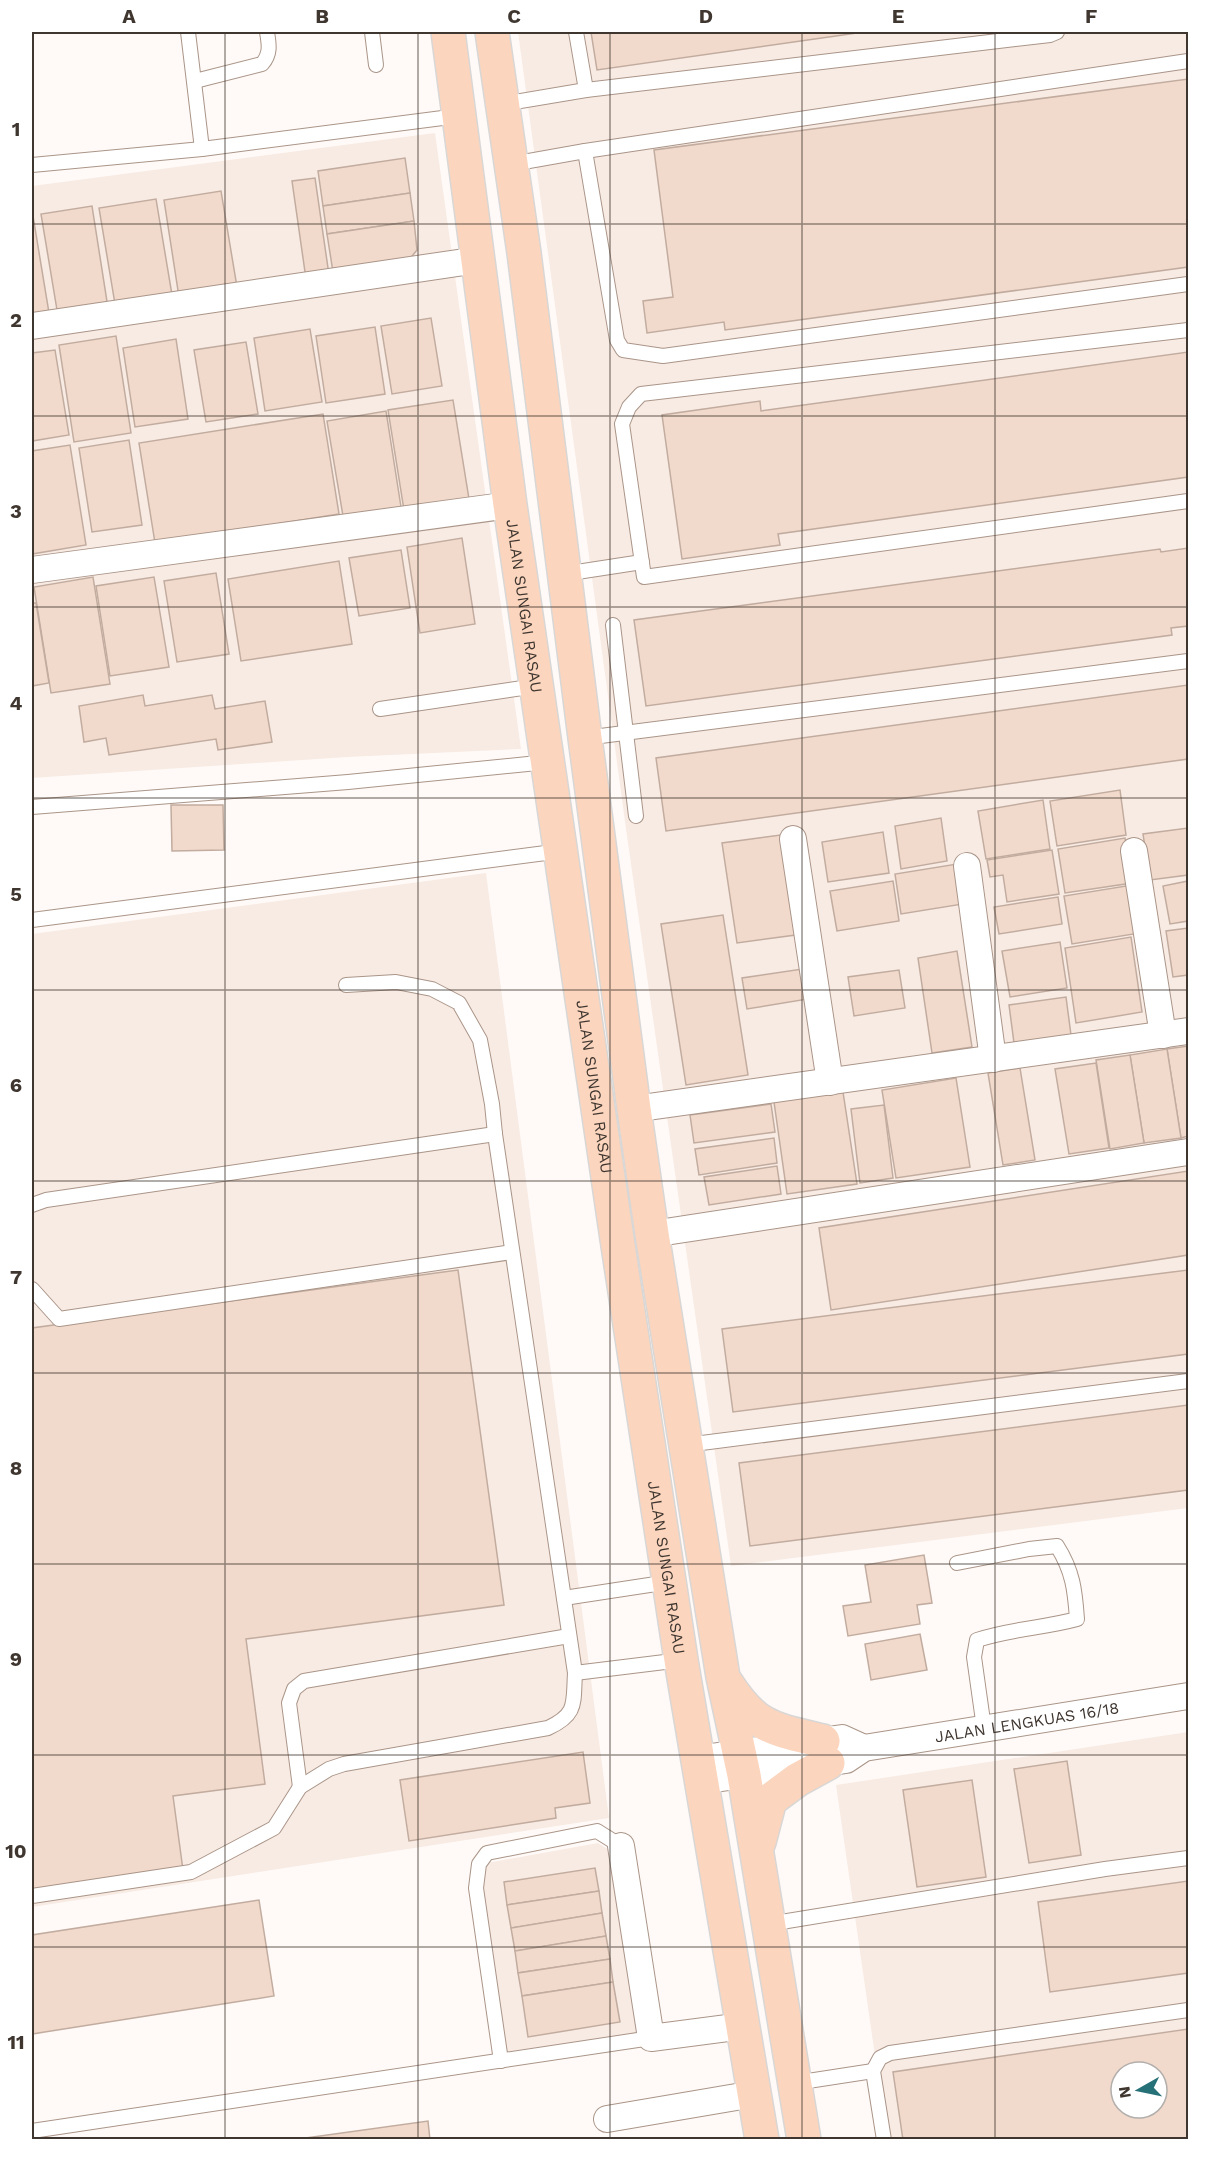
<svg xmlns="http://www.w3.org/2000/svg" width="1220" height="2171" font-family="'Work Sans',sans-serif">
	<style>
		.built { fill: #f8ebe4; fill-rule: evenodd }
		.building { fill: #f1dacc; stroke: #c2ac9f; stroke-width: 1.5; fill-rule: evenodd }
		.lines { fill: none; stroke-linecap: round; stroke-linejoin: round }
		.lane-casing { stroke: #aa9588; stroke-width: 16 }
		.street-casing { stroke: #aa9588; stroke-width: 28 }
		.primary-casing { stroke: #d9d7d6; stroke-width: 36 }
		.lane { stroke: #fff; stroke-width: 14 }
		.street { stroke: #fff; stroke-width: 26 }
		.primary { stroke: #fbd5bd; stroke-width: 33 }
		.grid { fill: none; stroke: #3f3630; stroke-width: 1.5; stroke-opacity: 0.55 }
		.labels { text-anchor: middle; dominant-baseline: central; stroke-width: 6; stroke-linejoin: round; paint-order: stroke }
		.street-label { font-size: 16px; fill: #3f3630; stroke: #fff }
		.neatline { fill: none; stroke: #3f3630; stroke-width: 2 }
		.grid-label { font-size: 20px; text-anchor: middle; font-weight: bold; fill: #3f3630 }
	</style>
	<rect width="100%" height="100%" fill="#fffaf7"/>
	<g class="built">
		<polygon points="518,32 1188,32 1188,1508 731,1566 626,829"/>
		<polygon points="435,133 521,749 347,757 32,778 32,186"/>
		<polygon points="486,873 609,1818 32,1907 32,934"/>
		<path d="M1188,1732V2139H887L836,1785ZM1121,2072H1157V2108H1121Z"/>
		<polygon points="598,1843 609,1850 638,2033 506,2052 483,1886 487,1863"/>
	</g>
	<g class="building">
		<polygon points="591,32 864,32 597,70"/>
		<polygon points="1188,79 1188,267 725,330 724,322 647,333 643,301 673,297 654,150"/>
		<polygon points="405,158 410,193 323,206 318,171"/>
		<polygon points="315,178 329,275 306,279 292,181"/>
		<polygon points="221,191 237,287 179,297 164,200"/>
		<polygon points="410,193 414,221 327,234 323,206"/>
		<polygon points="156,199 172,295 115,304 99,208"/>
		<polygon points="92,206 108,308 58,316 41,214"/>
		<polygon points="32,216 33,216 50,319 32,322"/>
		<polygon points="414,221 417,250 408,261 333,272 327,234"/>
		<polygon points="431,318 442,386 392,394 381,326"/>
		<polygon points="375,327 385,394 326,403 316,336"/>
		<polygon points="310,329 322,402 265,411 254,338"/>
		<polygon points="116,336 131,433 74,442 59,345"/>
		<polygon points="176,339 188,419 135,427 123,348"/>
		<polygon points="246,342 258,414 206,422 194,350"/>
		<polygon points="55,350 69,435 32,441 32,353"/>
		<polygon points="1188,352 1188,477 778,534 780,545 682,559 662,415 760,401 761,411"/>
		<polygon points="453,400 469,499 404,510 388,410"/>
		<polygon points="386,411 401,507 343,516 327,421"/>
		<polygon points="323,414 339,514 155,543 139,443"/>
		<polygon points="129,440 142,525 92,532 79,448"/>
		<polygon points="70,445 86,545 32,554 32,451"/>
		<polygon points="462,538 475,624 420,633 407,547"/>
		<polygon points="1188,548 1188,626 1171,628 1172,635 646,706 634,620 1160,549 1161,552"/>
		<polygon points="401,550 410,608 359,616 349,558"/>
		<polygon points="339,561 352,644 241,661 228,579"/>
		<polygon points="216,573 229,654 177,662 164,581"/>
		<polygon points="93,577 110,684 51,693 34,587"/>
		<polygon points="154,577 169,667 110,676 96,586"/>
		<polygon points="32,603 36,603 49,683 32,686"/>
		<polygon points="1188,685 1188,759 666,831 656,758"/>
		<polygon points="143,695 145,706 212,695 215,709 265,701 272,742 218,750 216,739 109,755 106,738 84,742 79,706"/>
		<polygon points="1120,790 1126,835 1057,846 1050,801"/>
		<polygon points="1043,800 1050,849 986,859 978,811"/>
		<polygon points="171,805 223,805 224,850 172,851"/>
		<polygon points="941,818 947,861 901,869 895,826"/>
		<polygon points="1188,828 1188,875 1150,880 1143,834"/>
		<polygon points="883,832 889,873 828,882 822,842"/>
		<polygon points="788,834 803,934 737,943 722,843"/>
		<polygon points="1125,838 1132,883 1065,893 1058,849"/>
		<polygon points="1052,850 1059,894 1007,902 1003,875 990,877 987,860"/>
		<polygon points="957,864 963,904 901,914 895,874"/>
		<polygon points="893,881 899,921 837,931 830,891"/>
		<polygon points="1188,881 1188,921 1170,924 1163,886"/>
		<polygon points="1132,885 1140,933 1072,944 1064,896"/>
		<polygon points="1058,897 1062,924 999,934 994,907"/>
		<polygon points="723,915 748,1075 686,1085 661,924"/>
		<polygon points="1188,928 1188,975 1173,977 1166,931"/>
		<polygon points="1131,937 1142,1012 1076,1023 1065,948"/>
		<polygon points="1060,942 1067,988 1010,997 1002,951"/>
		<polygon points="957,951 972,1047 932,1053 918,958"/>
		<polygon points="809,968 814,998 747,1009 742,978"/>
		<polygon points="899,970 905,1008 854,1016 848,977"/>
		<polygon points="1066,997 1071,1035 1014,1043 1009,1005"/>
		<polygon points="1188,1046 1188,1136 1181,1138 1167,1049"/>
		<polygon points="1167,1049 1181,1138 1144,1143 1130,1055"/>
		<polygon points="1130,1055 1144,1143 1110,1149 1096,1060"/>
		<polygon points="1096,1063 1109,1148 1069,1154 1055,1069"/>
		<polygon points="1020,1068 1035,1160 1003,1165 988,1073"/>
		<polygon points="956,1078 970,1167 896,1178 882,1090"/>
		<polygon points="843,1092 857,1184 787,1194 774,1102"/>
		<polygon points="771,1104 775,1132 694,1143 690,1115"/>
		<polygon points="884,1105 893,1178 860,1183 851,1109"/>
		<polygon points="774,1138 777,1163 699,1175 695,1149"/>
		<polygon points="777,1166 781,1194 709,1205 704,1177"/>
		<polygon points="1188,1171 1188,1255 831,1310 819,1228"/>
		<polygon points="458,1270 504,1605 246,1639 265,1784 173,1796 183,1870 32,1890 32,1328"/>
		<polygon points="1188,1270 1188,1354 733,1412 722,1329"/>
		<polygon points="1188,1405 1188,1490 750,1546 739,1463"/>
		<polygon points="924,1555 932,1603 917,1605 920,1624 848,1636 843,1606 871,1602 865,1565"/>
		<polygon points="920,1634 927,1670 871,1680 865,1644"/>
		<polygon points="583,1752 590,1803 555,1808 556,1818 409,1841 400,1780"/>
		<polygon points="1067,1761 1081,1855 1029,1863 1014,1769"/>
		<polygon points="972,1780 986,1877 917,1887 903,1790"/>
		<polygon points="595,1868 599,1891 507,1905 504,1882"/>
		<polygon points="1188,1881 1188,1973 1050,1992 1038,1902"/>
		<polygon points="599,1891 602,1913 511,1928 507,1905"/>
		<polygon points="259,1900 274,1996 32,2034 32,1935"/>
		<polygon points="602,1913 606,1936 515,1951 511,1928"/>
		<polygon points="606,1936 610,1959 518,1973 515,1951"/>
		<polygon points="610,1959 613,1982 522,1996 518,1973"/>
		<polygon points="613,1982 620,2022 528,2037 522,1996"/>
		<path d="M1188,2029V2140H903L893,2072ZM1121,2072H1157V2108H1121Z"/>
		<polygon points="428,2121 430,2140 291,2140"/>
	</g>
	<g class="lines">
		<defs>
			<g id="lane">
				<polyline points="188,32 202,149"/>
				<polyline points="372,32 376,65"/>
				<polyline points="576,32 586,90"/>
				<path d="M195,81L262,64C271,54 269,44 267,32"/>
				<polyline points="503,104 586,90 1015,39 1050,35 1057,32"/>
				<polyline points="585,151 617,340 623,350 663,356 1188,284"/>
				<polyline points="512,164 585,151 1188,61"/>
				<polyline points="32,165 202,149 458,116"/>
				<polyline points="1188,330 641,394 629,407 622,424 644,577 1188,501"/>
				<polyline points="564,574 642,562"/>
				<polyline points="613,625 636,816"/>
				<polyline points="380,709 536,686"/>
				<polyline points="585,738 1188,661"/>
				<polyline points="32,807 348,782 547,762"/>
				<polyline points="32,920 561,851"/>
				<polyline points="32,1205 46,1200 495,1134"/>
				<polyline points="32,1289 59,1319 512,1252"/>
				<polyline points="686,1445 1188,1381"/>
				<path d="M957,1563L1029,1549L1057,1546C1073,1571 1075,1591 1077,1619C1044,1628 1010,1629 977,1640L974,1657L984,1728"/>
				<polyline points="564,1598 669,1582"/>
				<polyline points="575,1673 681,1660"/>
				<polyline points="300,1787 289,1703 294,1689 304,1681 569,1636"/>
				<path d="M32,1896L191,1872L274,1828L300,1787L329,1769L344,1764L548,1728C578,1714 573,1703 575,1673L495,1134L492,1104L480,1040L459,1003L432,989L396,982L346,985"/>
				<polyline points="769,1924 1105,1869 1188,1858"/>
				<polyline points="501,2061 476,1888 479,1864 487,1853 597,1831 621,1846"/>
				<polyline points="795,2083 873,2071"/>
				<polyline points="32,2131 651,2038"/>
				<polyline points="884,2140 873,2071 880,2058 890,2053 1188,2010"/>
			</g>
			<g id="street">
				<polyline points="32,326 478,260"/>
				<polyline points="32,570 510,505"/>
				<polyline points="793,839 830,1082"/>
				<polyline points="1134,851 1163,1035"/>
				<polyline points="967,866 993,1059"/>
				<polyline points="634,1109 1188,1031"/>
				<polyline points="652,1234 1188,1152"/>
				<polyline points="697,1759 842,1738 864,1748"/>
				<path id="s1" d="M701,1781L846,1760L864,1748L1188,1696"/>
				<polyline points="621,1846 651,2038 743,2026"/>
				<polyline points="607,2119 754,2094"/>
			</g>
			<g id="primary">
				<path id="s2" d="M448,32L510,505L617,1239L681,1660L762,2140"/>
				<polyline points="492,32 524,253 585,738 634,1109 652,1234 723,1677 744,1775 804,2140"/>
				<path d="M727,1684C756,1729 774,1729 823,1741"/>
				<polyline points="759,1842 770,1800 797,1780 828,1763"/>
			</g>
		</defs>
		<use href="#lane" class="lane-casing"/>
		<use href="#street" class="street-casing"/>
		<use href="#primary" class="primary-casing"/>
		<use href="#lane" class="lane"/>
		<use href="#street" class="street"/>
		<use href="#primary" class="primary"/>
	</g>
	<path class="grid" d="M225,32V2140M418,32V2140M610,32V2140M802,32V2140M995,32V2140M32,224H1188M32,416H1188M32,607H1188M32,798H1188M32,990H1188M32,1181H1188M32,1373H1188M32,1564H1188M32,1755H1188M32,1947H1188"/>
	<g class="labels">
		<g class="street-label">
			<text stroke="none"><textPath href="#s2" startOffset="579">JALAN SUNGAI RASAU</textPath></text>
			<text stroke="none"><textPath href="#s2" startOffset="1065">JALAN SUNGAI RASAU</textPath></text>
			<text stroke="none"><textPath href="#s2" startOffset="1551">JALAN SUNGAI RASAU</textPath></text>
			<text stroke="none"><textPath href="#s1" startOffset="333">JALAN LENGKUAS 16/18</textPath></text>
		</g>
	</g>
	<rect width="1220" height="2171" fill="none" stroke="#ffffff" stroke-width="66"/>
	<g transform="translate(1139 2090) rotate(261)"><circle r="28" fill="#ffffff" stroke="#b2afac" stroke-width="1.5"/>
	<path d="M0-4.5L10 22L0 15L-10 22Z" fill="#267077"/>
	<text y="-9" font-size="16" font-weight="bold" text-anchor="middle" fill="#3f3630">N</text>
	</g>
	<rect x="33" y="33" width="1154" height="2105" class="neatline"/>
	<g class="grid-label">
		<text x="129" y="23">A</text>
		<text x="322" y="23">B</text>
		<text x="514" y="23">C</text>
		<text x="706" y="23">D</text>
		<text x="898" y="23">E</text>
		<text x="1091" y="23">F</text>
		<text x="16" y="136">1</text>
		<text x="16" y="327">2</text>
		<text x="16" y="518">3</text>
		<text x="16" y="710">4</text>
		<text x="16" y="901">5</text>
		<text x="16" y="1092">6</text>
		<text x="16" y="1284">7</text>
		<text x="16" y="1475">8</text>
		<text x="16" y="1666">9</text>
		<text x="16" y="1858">10</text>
		<text x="16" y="2049">11</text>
	</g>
</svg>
